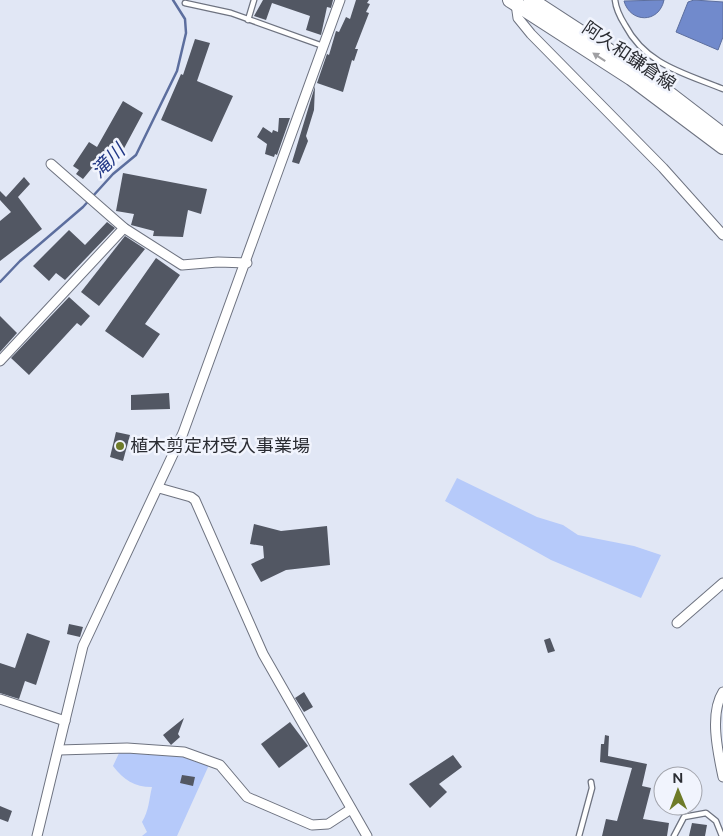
<svg xmlns="http://www.w3.org/2000/svg" width="723" height="836" font-family="Figtree,'Noto Sans JP',sans-serif">
	<style>
		.green { fill: #b6cafa }
		.water { fill: #718acc; stroke: #5c6e9e }
		.lines { fill: none; stroke-linecap: round; stroke-linejoin: round }
		.stream { stroke: #5c6e9e; stroke-width: 2.5 }
		.building { fill: #525763 }
		.service-casing { stroke: #6e7380; stroke-width: 7 }
		.minor-casing { stroke: #6e7380; stroke-width: 11 }
		.secondary-casing { stroke: #6e7380; stroke-width: 16 }
		.service { stroke: #fff; stroke-width: 4.5 }
		.minor { stroke: #fff; stroke-width: 9 }
		.secondary { stroke: #fff; stroke-width: 14 }
		.oneway { fill: #a0a0a3 }
		.poi-dot { fill: #6e7b28; stroke: #f1f4fd; stroke-width: 2 }
		.labels { text-anchor: middle; dominant-baseline: central; stroke-width: 5; stroke-linejoin: round; paint-order: stroke }
		.street-label { font-size: 18px; fill: #2b2d33; stroke: #f1f4fd }
		.poi-label { font-size: 18px; fill: #2b2d33; stroke: #f1f4fd; text-anchor: start }
		.water-label { font-size: 19px; font-style: italic; fill: #213786; stroke: #f1f4fd }
	</style>
	<rect width="100%" height="100%" fill="#e1e7f5"/>
	<g class="green">
		<polygon points="457,478 537,517 563,525 578,535 634,546 661,555 641,598 551,560 445,501"/>
		<path d="M120,751L166,752L209,765L177,836H142L147,832L142,822C149,811 149,799 152,787C134,787 124,780 113,766Z"/>
	</g>
	<g class="water">
		<path d="M664,0C659,24 630,23 624,1Z"/>
		<polygon points="694,0 723,2 723,37 718,50 676,32 688,2"/>
	</g>
	<g class="lines">
		<polyline class="stream" points="0,282 20,261 83,207 113,174 136,155 177,71 186,33 185,19 173,0"/>
	</g>
	<g class="building">
		<polygon points="263,0 333,0 331,8 327,7 321,35 306,30 310,16 272,3 266,20 254,16"/>
		<polygon points="356,0 369,0 367,3 370,4 366,12 369,13 355,49 358,49 354,61 352,60 343,92 317,83 327,54 329,55 336,31 339,32 346,17 350,19"/>
		<polygon points="195,39 210,43 197,81 233,96 212,142 161,120 181,74 183,75"/>
		<polygon points="315,86 314,110 306,136 308,141 299,164 292,162"/>
		<polygon points="123,101 143,113 121,154 117,152 97,172 92,168 83,179 76,174 79,170 73,166 89,142 97,147"/>
		<polygon points="279,118 290,118 277,155 275,154 274,157 265,154 267,144 257,137 263,127 272,133 273,130 278,132"/>
		<polygon points="123,173 207,189 201,214 188,210 183,237 153,236 154,231 131,225 134,214 116,211"/>
		<polygon points="24,177 30,184 18,197 42,229 0,261 0,221 11,212 0,200 0,191 6,197"/>
		<polygon points="107,222 115,228 65,280 56,273 49,281 33,266 69,230 85,245"/>
		<polygon points="125,236 145,249 99,306 81,292"/>
		<polygon points="156,258 180,275 145,324 160,334 143,358 105,331"/>
		<polygon points="69,297 90,316 81,326 77,323 29,375 11,358"/>
		<polygon points="0,316 17,333 0,352"/>
		<polygon points="169,393 170,409 131,410 131,395"/>
		<polygon points="116,432 130,435 123,461 110,457"/>
		<polygon points="254,524 281,531 327,526 330,565 286,570 261,582 251,564 264,558 263,546 250,544"/>
		<polygon points="69,624 83,627 80,637 67,634"/>
		<polygon points="27,633 50,641 36,685 25,681 19,699 0,693 0,663 15,668"/>
		<polygon points="550,638 555,651 548,653 544,640"/>
		<polygon points="304,692 313,707 304,712 295,698"/>
		<polygon points="184,718 178,734 180,737 171,745 163,735"/>
		<polygon points="290,722 308,746 279,768 261,744"/>
		<polygon points="605,735 609,736 608,756 647,764 642,786 651,788 643,819 669,823 667,836 602,836 606,819 617,821 632,768 600,762 601,744 604,744"/>
		<polygon points="453,755 462,767 439,784 447,792 430,808 409,784"/>
		<polygon points="182,775 195,777 193,786 180,783"/>
		<polygon points="0,806 12,811 8,822 0,819"/>
		<polygon points="692,823 707,825 705,836 689,836"/>
	</g>
	<g class="lines">
		<defs>
			<g id="service">
				<path d="M615,0C616,9 620,17 625,25C646,65 684,73 723,89"/>
				<polyline points="185,3 231,13 323,46"/>
				<polyline points="248,20 254,0"/>
				<polyline points="579,836 592,788 591,782"/>
				<polyline points="674,836 684,817 706,813 716,821 722,836"/>
			</g>
			<g id="minor">
				<polyline points="516,4 518,18 531,34 663,168 723,235"/>
				<polyline points="51,164 124,228 182,265 218,262 247,263"/>
				<polyline points="0,361 124,228"/>
				<polyline points="159,488 191,497 195,500 263,654 367,836"/>
				<polyline points="677,623 723,583"/>
				<path d="M723,692C709,714 718,753 723,777"/>
				<polyline points="0,699 65,721"/>
				<polyline points="59,750 127,748 184,752 220,765 247,797 312,825 328,824 351,809"/>
				<polyline points="37,836 83,646 183,433 340,0"/>
			</g>
			<g id="secondary">
				<polyline points="510,0 631,78 723,147"/>
				<polyline points="531,0 637,69 723,135"/>
			</g>
		</defs>
		<use href="#service" class="service-casing"/>
		<use href="#minor" class="minor-casing"/>
		<use href="#secondary" class="secondary-casing"/>
		<use href="#service" class="service"/>
		<use href="#minor" class="minor"/>
		<use href="#secondary" class="secondary"/>
	</g>
	<defs><path id="oneway-solid" d="M-6-.8H1V-3.2L6.5 0L1 3.2V.8H-6Z" transform="scale(1.25)"/></defs>
	<use class="oneway" href="#oneway-solid" transform="translate(599 57) rotate(-147)"/>
	<circle class="poi-dot" cx="120" cy="446" r="5"/>
	<g class="labels">
		<g class="street-label">
			<text transform="translate(629 56) rotate(34)">阿久和鎌倉線</text>
		</g>
		<g class="poi-label">
			<text x="130" y="446">植木剪定材受入事業場</text>
		</g>
		<g class="water-label">
			<text transform="translate(108 161) rotate(-45)">滝川</text>
		</g>
	</g>
	<g transform="translate(678 791) rotate(359)"><circle r="24" fill="#f1f4fd" stroke="#a2a4ac"/>
	<path d="M0-4L9 19L0 12L-9 19Z" fill="#6e7b28"/>
	<text y="-8" font-size="14" font-weight="bold" text-anchor="middle" fill="#2b2d33">N</text>
	</g>
</svg>
